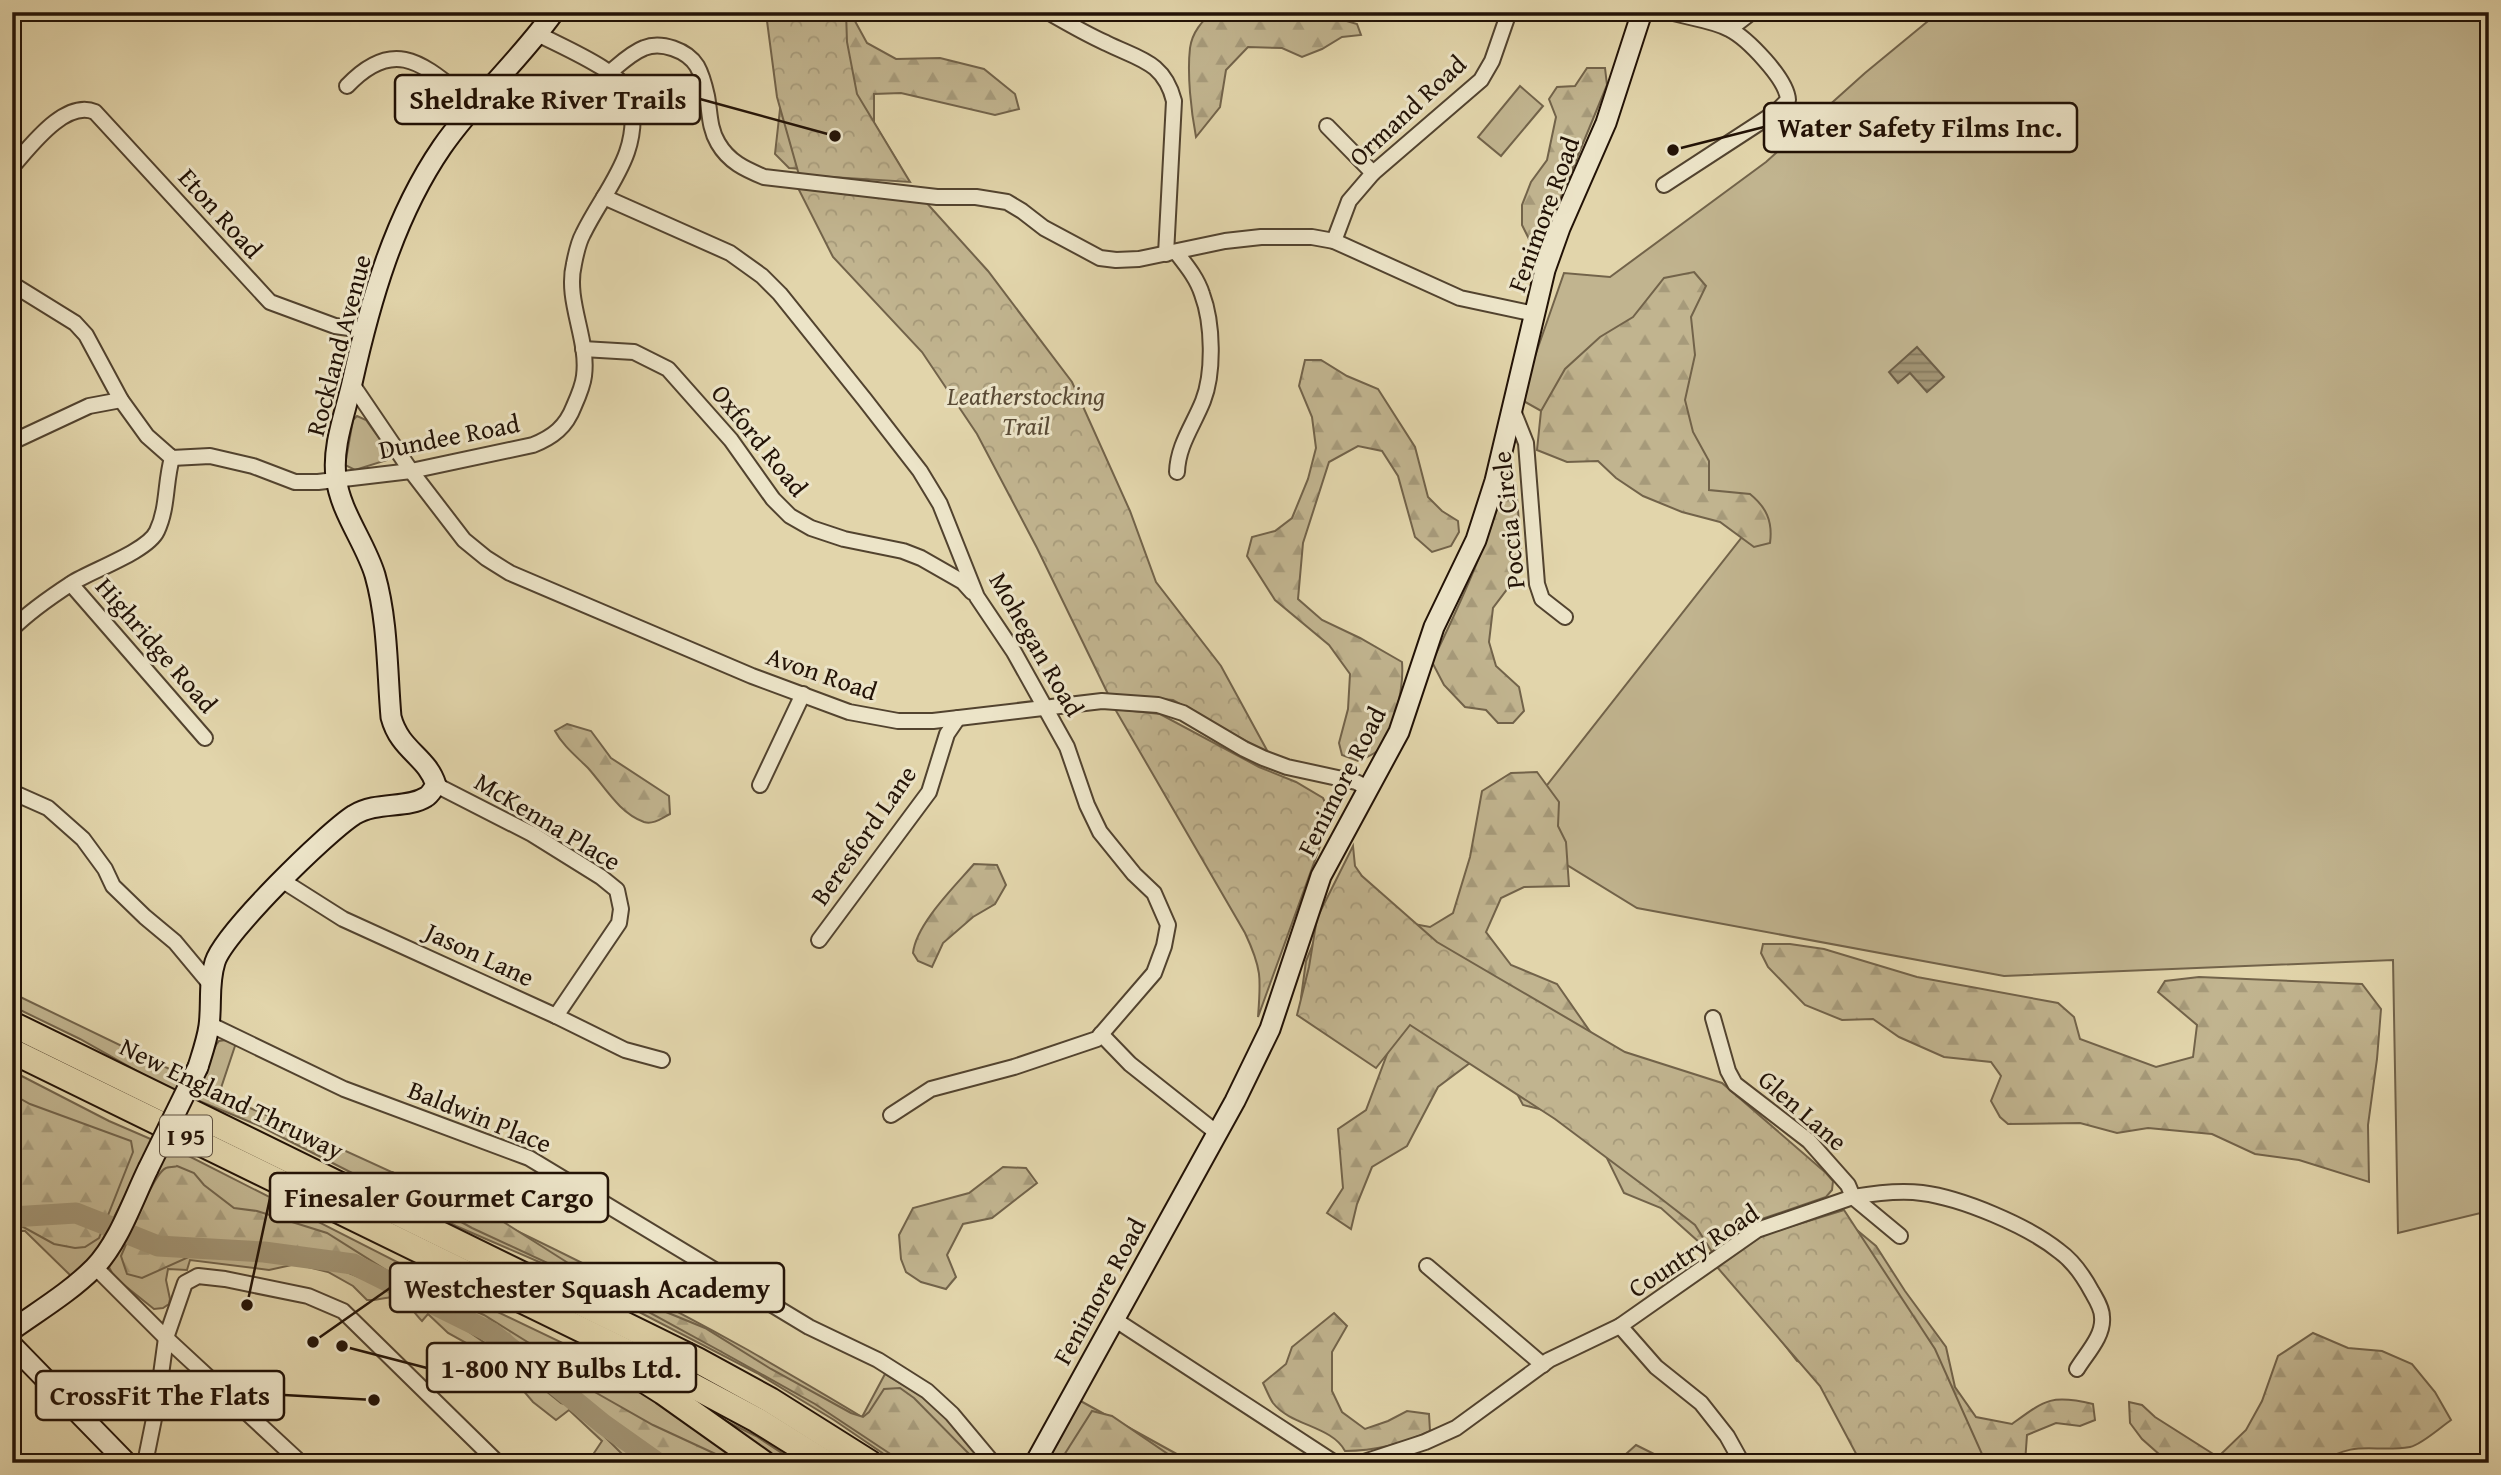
<svg xmlns="http://www.w3.org/2000/svg" width="2501" height="1475" font-family="'Gentium Book Plus',serif">
	<style>
		.grass { fill: #c1b48f; stroke: #72634a; stroke-width: 2 }
		.forest { fill: url(#forest-firs); stroke: #72634a; stroke-width: 2 }
		.park { fill: url(#park-crowns); stroke: #72634a; stroke-width: 2 }
		.water { fill: url(#water-rules); stroke: #6e5f47; stroke-width: 2 }
		.lines { fill: none; stroke-linecap: round; stroke-linejoin: round }
		.river { stroke: #a19373; stroke-width: 21 }
		.street-casing { stroke: #52432f; stroke-width: 18 }
		.secondary-casing { stroke: #221206; stroke-width: 23 }
		.highway-casing { stroke: #221206; stroke-width: 28 }
		.street { stroke: #ece4c8; stroke-width: 14 }
		.secondary { stroke: #ece4c8; stroke-width: 19 }
		.highway { stroke: #e2d5ab; stroke-width: 24 }
		.secondary-bridge-casing { stroke: #221206; stroke-width: 23; stroke-linecap: butt }
		.secondary-bridge { stroke: #ece4c8; stroke-width: 19 }
		.labels { text-anchor: middle; dominant-baseline: central; stroke-width: 6; stroke-linejoin: round; paint-order: stroke }
		.shield { fill: #ece4c8; stroke: #5f5140; stroke-width: 2 }
		.shield-label { font-size: 24px; font-weight: bold; fill: #221206 }
		.street-label { font-size: 26px; fill: #221206; stroke: #ece4c8 }
		.park-label { font-size: 26px; font-style: italic; fill: #5a4b36; stroke: #ece4c8 }
		.leader { fill: none; stroke: #221206; stroke-width: 2.5 }
		.callout-dot { fill: #221206; stroke: #ece4c8; stroke-width: 2.5 }
		.callout { fill: #ece4c8; stroke: #221206; stroke-width: 2.5 }
		.callout-label { font-size: 28px; text-anchor: middle; font-weight: bold; fill: #221206 }
	</style>
	<defs>
		<pattern id="forest-firs" width="22" height="20" patternUnits="userSpaceOnUse" patternTransform="scale(1.75)"><rect width="22" height="20" fill="#c1b48f"/><path d="M5 1l3.5 6h-7zM16 11l3.5 6h-7z" fill="#a69a7a"/></pattern>
		<pattern id="park-crowns" width="20" height="18" patternUnits="userSpaceOnUse" patternTransform="scale(1.75)"><rect width="20" height="18" fill="#c1b48f"/><path d="M2 6a3 3 0 1 1 6 0M12 15a3 3 0 1 1 6 0" fill="none" stroke="#a69a7a"/></pattern>
		<pattern id="water-rules" width="6" height="5" patternUnits="userSpaceOnUse" patternTransform="scale(1.75)"><rect width="6" height="5" fill="#a19373"/><path d="M0 2.5h6" fill="none" stroke="#83775c"/></pattern>
	</defs>
	<rect width="100%" height="100%" fill="#e2d5ab"/>
	<filter id="stains"><feTurbulence type="fractalNoise" baseFrequency=".00286" numOctaves="4"/><feColorMatrix values="0 0 0 0 .2 0 0 0 0 .09 0 0 0 0 .02 0 0 0 .5 -.17"/></filter>
	<radialGradient id="worn" r=".72"><stop offset=".6" stop-color="#630" stop-opacity="0"/><stop offset="1" stop-color="#630" stop-opacity=".3"/></radialGradient>
	<g class="grass">
		<polygon points="1939,12 2489,12 2489,1211 2398,1233 2393,960 2004,976 1637,908 1559,860 1544,789 1749,528 1520,399 1564,273 1610,277 1766,162 1865,73"/>
		<polygon points="1520,86 1543,106 1501,156 1478,137"/>
		<polygon points="357,416 366,420 389,452 387,460 355,470 345,465 353,420"/>
		<polygon points="12,993 184,1076 176,1093 80,1039 12,1006"/>
		<path d="M226,1040L236,1043L219,1094C398,1174 577,1255 748,1350C786,1372 824,1394 862,1417L885,1374L937,1406L985,1463H897L834,1420L757,1373L560,1271L456,1226L260,1126L192,1098L216,1045L219,1041Z"/>
		<polygon points="12,1071 109,1121 153,1140 92,1261 71,1276 25,1231 12,1231"/>
		<path d="M169,1146L458,1293L592,1357L749,1463H605L594,1453L602,1441L569,1410L556,1420L533,1402L497,1360L448,1333L428,1314L422,1321C415,1314 405,1298 396,1297C390,1296 377,1301 367,1300L353,1286L328,1272L296,1264L269,1270L190,1260L187,1270L168,1269L166,1280L170,1299L169,1304L163,1308L154,1309L114,1277L109,1267Z"/>
		<polygon points="1077,1399 1193,1463 1046,1463"/>
		<polygon points="716,1416 756,1436 797,1463 779,1463 714,1419"/>
	</g>
	<g class="forest">
		<polygon points="772,12 850,12 867,43 896,59 940,58 984,69 1015,94 1019,109 995,115 901,93 874,94 874,123 900,166 895,176 789,168 775,154 781,100"/>
		<path d="M1214,12H1334L1333,17L1357,24L1361,35L1342,37L1322,49L1302,57L1282,48L1248,47L1226,70L1220,107L1196,137C1191,111 1187,74 1190,48C1192,33 1202,20 1214,12Z"/>
		<polygon points="1587,68 1605,68 1607,85 1544,238 1532,245 1522,225 1522,205 1531,182 1547,160 1556,117 1549,99 1557,87 1575,86"/>
		<path d="M1694,272L1706,286L1691,317L1695,355L1685,400L1693,432L1709,461V490L1750,494C1766,507 1773,521 1770,543L1754,547L1720,522L1682,512L1643,496L1616,478L1598,461L1567,462L1537,450L1541,411L1565,369L1600,337L1633,317L1664,278Z"/>
		<path d="M1305,360H1321L1347,376L1378,389L1415,447L1428,497L1442,511L1458,521L1459,532L1451,546L1432,552L1415,537L1398,476L1382,451L1358,446L1329,462L1303,543L1298,599L1322,620L1360,638L1402,662C1404,689 1395,727 1378,750C1374,755 1364,758 1358,761L1342,755L1339,743L1348,709L1350,674L1329,645L1275,600L1247,556L1252,537L1275,531L1292,518L1308,479L1316,448L1312,417L1299,386Z"/>
		<path d="M1505,484L1516,485L1521,549L1517,576L1493,608L1489,642L1496,666L1519,687L1524,711L1513,723H1498L1486,710L1465,707L1444,685L1432,662C1460,604 1487,545 1505,484Z"/>
		<path d="M567,724L591,731L611,758L669,796L670,814C662,818 653,825 644,822C619,813 605,787 588,768C576,756 563,746 555,731Z"/>
		<polygon points="1537,772 1559,802 1558,826 1566,842 1569,886 1524,887 1501,898 1486,932 1511,965 1557,984 1605,1053 1757,1217 1713,1245 1699,1242 1661,1208 1624,1193 1602,1148 1568,1116 1523,1105 1505,1071 1478,1057 1438,1087 1407,1146 1372,1167 1357,1204 1351,1229 1327,1213 1343,1188 1338,1129 1366,1110 1395,1033 1340,1004 1301,998 1306,961 1341,876 1403,922 1430,927 1453,913 1470,857 1482,791 1511,773"/>
		<path d="M974,864L997,865L1006,885L995,904L973,917L943,943L932,967L918,961L913,953C916,924 955,886 974,864Z"/>
		<polygon points="1763,944 1790,944 1824,949 1917,977 2058,1003 2074,1017 2080,1039 2156,1067 2193,1057 2197,1025 2158,992 2165,981 2199,977 2362,984 2381,1009 2377,1059 2368,1125 2369,1182 2299,1160 2255,1154 2212,1134 2148,1128 2117,1133 2080,1123 2008,1124 2000,1117 1991,1101 2001,1076 1991,1062 1944,1057 1899,1037 1873,1019 1842,1020 1805,1005 1768,967 1761,953"/>
		<polygon points="12,1094 30,1104 131,1141 133,1152 99,1238 85,1247 75,1248 54,1244 16,1223 12,1214"/>
		<path d="M177,1166L194,1173L204,1185L234,1208L257,1211L327,1233L397,1277L484,1315L550,1356L593,1391L653,1425L735,1463H634L626,1458L575,1407L561,1403L498,1352L459,1325L398,1293L349,1273L318,1262L295,1260L275,1261L193,1255L142,1278L127,1274L121,1256C128,1241 153,1173 166,1168C167,1167 176,1167 177,1166Z"/>
		<polygon points="1003,1167 1026,1168 1037,1183 992,1218 963,1224 947,1255 956,1277 946,1289 921,1282 906,1272 901,1259 899,1235 913,1208 969,1193"/>
		<polygon points="392,1172 477,1212 502,1221 576,1268 644,1303 705,1328 771,1369 851,1413 863,1417 869,1412 884,1389 900,1388 914,1398 978,1463 904,1463 815,1404 720,1351 623,1298 472,1228 434,1207 413,1191"/>
		<path d="M1852,1226L1876,1246L1905,1291L1946,1347L1955,1387L1976,1417L2012,1424C2045,1400 2051,1394 2093,1404L2095,1420L2080,1426L2056,1423L2027,1435L2025,1463H1917L1825,1372L1797,1361L1746,1295Z"/>
		<path d="M1334,1313L1347,1326L1332,1352V1391L1342,1412L1365,1429L1388,1421L1407,1411L1429,1414L1430,1431C1403,1444 1375,1451 1345,1451C1332,1426 1291,1426 1273,1403C1269,1397 1266,1389 1263,1383L1286,1364L1292,1347Z"/>
		<path d="M2313,1333L2348,1348L2382,1351L2412,1364L2435,1392L2451,1420C2441,1427 2421,1445 2410,1447C2373,1453 2356,1439 2320,1463H2169L2142,1439L2130,1423L2129,1402L2142,1405L2155,1417L2218,1457L2246,1430L2262,1401L2278,1356Z"/>
		<polygon points="1092,1411 1112,1416 1181,1463 1059,1463"/>
		<polygon points="1636,1445 1672,1463 1616,1463"/>
	</g>
	<g class="park">
		<polygon points="769,12 846,12 847,42 857,94 910,182 799,175 777,97 767,21"/>
		<polygon points="798,188 924,200 988,271 1072,382 1130,511 1156,582 1221,666 1269,754 1173,700 1108,694 1037,548 977,434 922,352 833,257"/>
		<path d="M1115,709L1160,714L1259,767L1296,782L1323,798L1328,809V824L1258,1017C1261,978 1262,969 1245,933Z"/>
		<polygon points="1353,846 1355,866 1362,876 1437,942 1625,1052 1722,1083 1826,1173 1833,1181 1832,1190 1826,1197 1759,1220 1712,1252 1695,1225 1655,1194 1555,1119 1410,1025 1376,1068 1297,1015 1309,967 1317,918"/>
		<polygon points="1844,1210 1935,1349 1986,1463 1861,1463 1820,1386 1717,1267 1763,1235"/>
	</g>
	<polygon class="water" points="1917,347 1944,377 1927,392 1910,373 1898,383 1889,372"/>
	<g class="lines">
		<g class="river">
			<polyline points="12,1217 76,1213 109,1226"/>
			<polyline points="128,1234 158,1246 264,1252 353,1264 492,1333 603,1424 658,1463"/>
		</g>
		<defs>
			<g id="street">
				<path d="M1048,12C1067,23 1086,34 1106,43C1138,59 1164,61 1174,101L1166,254"/>
				<polyline points="1730,29 1752,12"/>
				<path d="M609,73C620,64 631,53 644,48C661,41 687,50 697,66C701,73 705,87 707,96C710,112 709,128 718,143C729,162 745,169 764,177L937,197H976L1007,202L1022,211L1044,228L1100,258L1116,260L1139,259L1225,241L1261,237H1312L1334,241L1460,298L1535,314"/>
				<path d="M347,86C399,31 429,71 476,106"/>
				<polyline points="1327,126 1373,173"/>
				<path d="M12,167C30,147 65,99 95,112L270,302L335,326L363,330"/>
				<path d="M1664,185L1776,112L1788,100C1787,79 1747,38 1729,29C1712,20 1689,18 1670,12"/>
				<polyline points="604,197 730,253 762,276 780,294 865,400 920,471 940,504 977,597 1014,652 1067,747 1087,805 1100,832 1134,874 1154,893 1168,925 1164,946 1154,973 1097,1039 1014,1067 931,1089 891,1115"/>
				<polyline points="1334,241 1349,201 1373,173 1481,80 1492,61 1509,12"/>
				<path d="M1176,252C1186,265 1197,278 1202,294C1213,323 1214,373 1203,401C1193,426 1178,445 1177,472"/>
				<path d="M12,284L75,323L86,335L121,400L147,436L172,458L210,456L253,466L295,482H318L411,471L533,445C553,437 566,427 574,406C578,397 583,385 584,376C589,339 565,301 574,264C576,254 578,243 583,234C606,187 643,153 630,96C624,72 560,46 538,34"/>
				<polyline points="583,349 634,352 668,369 731,440 773,499 790,516 811,528 844,539 903,551 921,558 963,582 972,592"/>
				<polyline points="352,384 411,471 464,540 486,558 510,573 752,676 849,712 898,721 933,721 1102,701 1158,705 1183,713 1244,749 1263,758 1287,767 1356,782 1368,788"/>
				<polyline points="1512,408 1526,443 1537,584 1542,599 1565,617"/>
				<polyline points="12,442 89,406 121,400"/>
				<polyline points="71,584 205,738"/>
				<path d="M12,629C29,612 52,596 72,583C93,570 148,551 157,531C168,508 165,482 172,458"/>
				<polyline points="436,785 532,834 601,877 617,890 621,909 619,923 556,1016"/>
				<polyline points="760,785 803,694"/>
				<polyline points="12,792 48,808 83,839 105,869 113,886 145,917 175,942 210,984"/>
				<polyline points="283,881 343,919 556,1016 625,1050 662,1060"/>
				<polyline points="819,940 929,792 947,734 958,718"/>
				<polyline points="1713,1018 1728,1071 1735,1084 1809,1141 1848,1185 1853,1197 1900,1236"/>
				<polyline points="209,1024 344,1089 529,1158 809,1327 878,1360 927,1391 952,1414 993,1463"/>
				<polyline points="1101,1034 1130,1064 1217,1133"/>
				<polyline points="1427,1266 1543,1365"/>
				<polyline points="95,1267 166,1338 301,1463"/>
				<polyline points="1114,1319 1335,1463"/>
				<polyline points="1620,1326 1656,1367 1701,1403 1727,1436 1742,1463"/>
				<polyline points="145,1463 157,1404 166,1338 185,1283 198,1276 225,1279 308,1296 343,1311 498,1463"/>
				<path d="M1361,1463L1425,1442L1456,1428L1549,1360L1620,1326L1757,1230L1853,1197C1876,1193 1900,1190 1922,1193C1962,1198 2028,1226 2059,1251C2073,1261 2084,1277 2092,1292C2096,1299 2102,1308 2102,1317C2104,1336 2086,1354 2077,1369"/>
			</g>
			<g id="secondary">
				<path d="M198,1067C202,1054 207,1040 209,1026C212,1004 208,984 215,962C224,933 326,833 354,815C377,801 407,809 426,797C430,795 433,789 436,785C427,756 400,751 391,717C387,671 388,621 375,575C365,542 340,512 336,477C332,446 345,414 352,383C370,302 394,217 442,147C475,99 520,60 554,12"/>
				<path d="M12,1330C40,1310 70,1292 94,1268C119,1242 132,1202 148,1169"/>
				<polyline points="12,1345 127,1463"/>
				<polyline points="1035,1463 1235,1101 1270,1029 1321,876 1399,732 1434,627 1476,540 1495,481 1545,270 1560,228 1606,123 1642,12"/>
			</g>
			<g id="highway">
				<polyline points="12,1024 697,1360 770,1400 870,1463"/>
				<polyline points="12,1051 654,1365 757,1420 826,1463"/>
				<polyline points="617,1363 663,1392 763,1463"/>
			</g>
		</defs>
		<use href="#street" class="street-casing"/>
		<use href="#secondary" class="secondary-casing"/>
		<use href="#highway" class="highway-casing"/>
		<use href="#street" class="street"/>
		<use href="#secondary" class="secondary"/>
		<use href="#highway" class="highway"/>
		<defs>
			<polyline id="secondary-bridge" points="148,1169 198,1067"/>
		</defs>
		<use href="#secondary-bridge" class="secondary-bridge-casing"/>
		<use href="#secondary-bridge" class="secondary-bridge"/>
	</g>
	<g class="labels">
		<rect class="shield" x="160" y="1115.5" width="52" height="41" rx="5"/>
		<g class="shield-label">
			<text x="186" y="1136">I 95</text>
		</g>
		<g class="street-label">
			<text transform="translate(1407 110) rotate(-43)">Ormand Road</text>
			<text transform="translate(221 213) rotate(48)">Eton Road</text>
			<text transform="translate(1543 214) rotate(-70)">Fenimore Road</text>
			<text transform="translate(338 345) rotate(-75)">Rockland Avenue</text>
			<text transform="translate(449 436) rotate(-11)">Dundee Road</text>
			<text transform="translate(760 440) rotate(51)">Oxford Road</text>
			<text transform="translate(1508 520) rotate(-96)">Poccia Circle</text>
			<text transform="translate(1037 644) rotate(60)">Mohegan Road</text>
			<text transform="translate(157 645) rotate(49)">Highridge Road</text>
			<text transform="translate(822 673) rotate(19)">Avon Road</text>
			<text transform="translate(1341 781) rotate(-63)">Fenimore Road</text>
			<text transform="translate(548 821) rotate(31)">McKenna Place</text>
			<text transform="translate(863 835) rotate(-55)">Beresford Lane</text>
			<text transform="translate(480 954) rotate(25)">Jason Lane</text>
			<text transform="translate(232 1098) rotate(26)">New England Thruway</text>
			<text transform="translate(1803 1110) rotate(41)">Glen Lane</text>
			<text transform="translate(480 1116) rotate(22)">Baldwin Place</text>
			<text transform="translate(1693 1250) rotate(-33)">Country Road</text>
			<text transform="translate(1099 1291) rotate(-61)">Fenimore Road</text>
		</g>
		<g class="park-label">
			<text x="1026" y="395">Leatherstocking<tspan x="1026" dy="30">Trail</tspan></text>
		</g>
	</g>
	<path class="leader" d="M835 136L700 99M1673 150L1764 127M247 1305L270 1198M313 1342L390 1288M342 1346L427 1368M374 1400L284 1395"/>
	<g class="callout-dot">
		<circle cx="835" cy="136" r="7"/>
		<circle cx="1673" cy="150" r="7"/>
		<circle cx="247" cy="1305" r="7"/>
		<circle cx="313" cy="1342" r="7"/>
		<circle cx="342" cy="1346" r="7"/>
		<circle cx="374" cy="1400" r="7"/>
	</g>
	<g class="callout">
		<rect x="395" y="75" width="305" height="49" rx="7"/>
		<rect x="1764" y="103" width="313" height="49" rx="7"/>
		<rect x="270" y="1173" width="338" height="49" rx="7"/>
		<rect x="390" y="1263" width="394" height="49" rx="7"/>
		<rect x="427" y="1343" width="269" height="49" rx="7"/>
		<rect x="36" y="1371" width="248" height="49" rx="7"/>
	</g>
	<g class="callout-label">
		<text x="548" y="109">Sheldrake River Trails</text>
		<text x="1920" y="137">Water Safety Films Inc.</text>
		<text x="439" y="1207">Finesaler Gourmet Cargo</text>
		<text x="587" y="1298">Westchester Squash Academy</text>
		<text x="561" y="1378">1-800 NY Bulbs Ltd.</text>
		<text x="160" y="1405">CrossFit The Flats</text>
	</g>
	<rect width="2501" height="1475" fill="none" stroke="#e2d5ab" stroke-width="42"/>
	<rect x="14" y="14" width="2473" height="1447" fill="none" stroke="#221206" stroke-width="3.5"/>
	<rect x="21" y="21" width="2459" height="1433" fill="none" stroke="#221206" stroke-width="2"/>
	<rect width="100%" height="100%" filter="url(#stains)"/>
	<rect width="100%" height="100%" fill="url(#worn)"/>
</svg>
